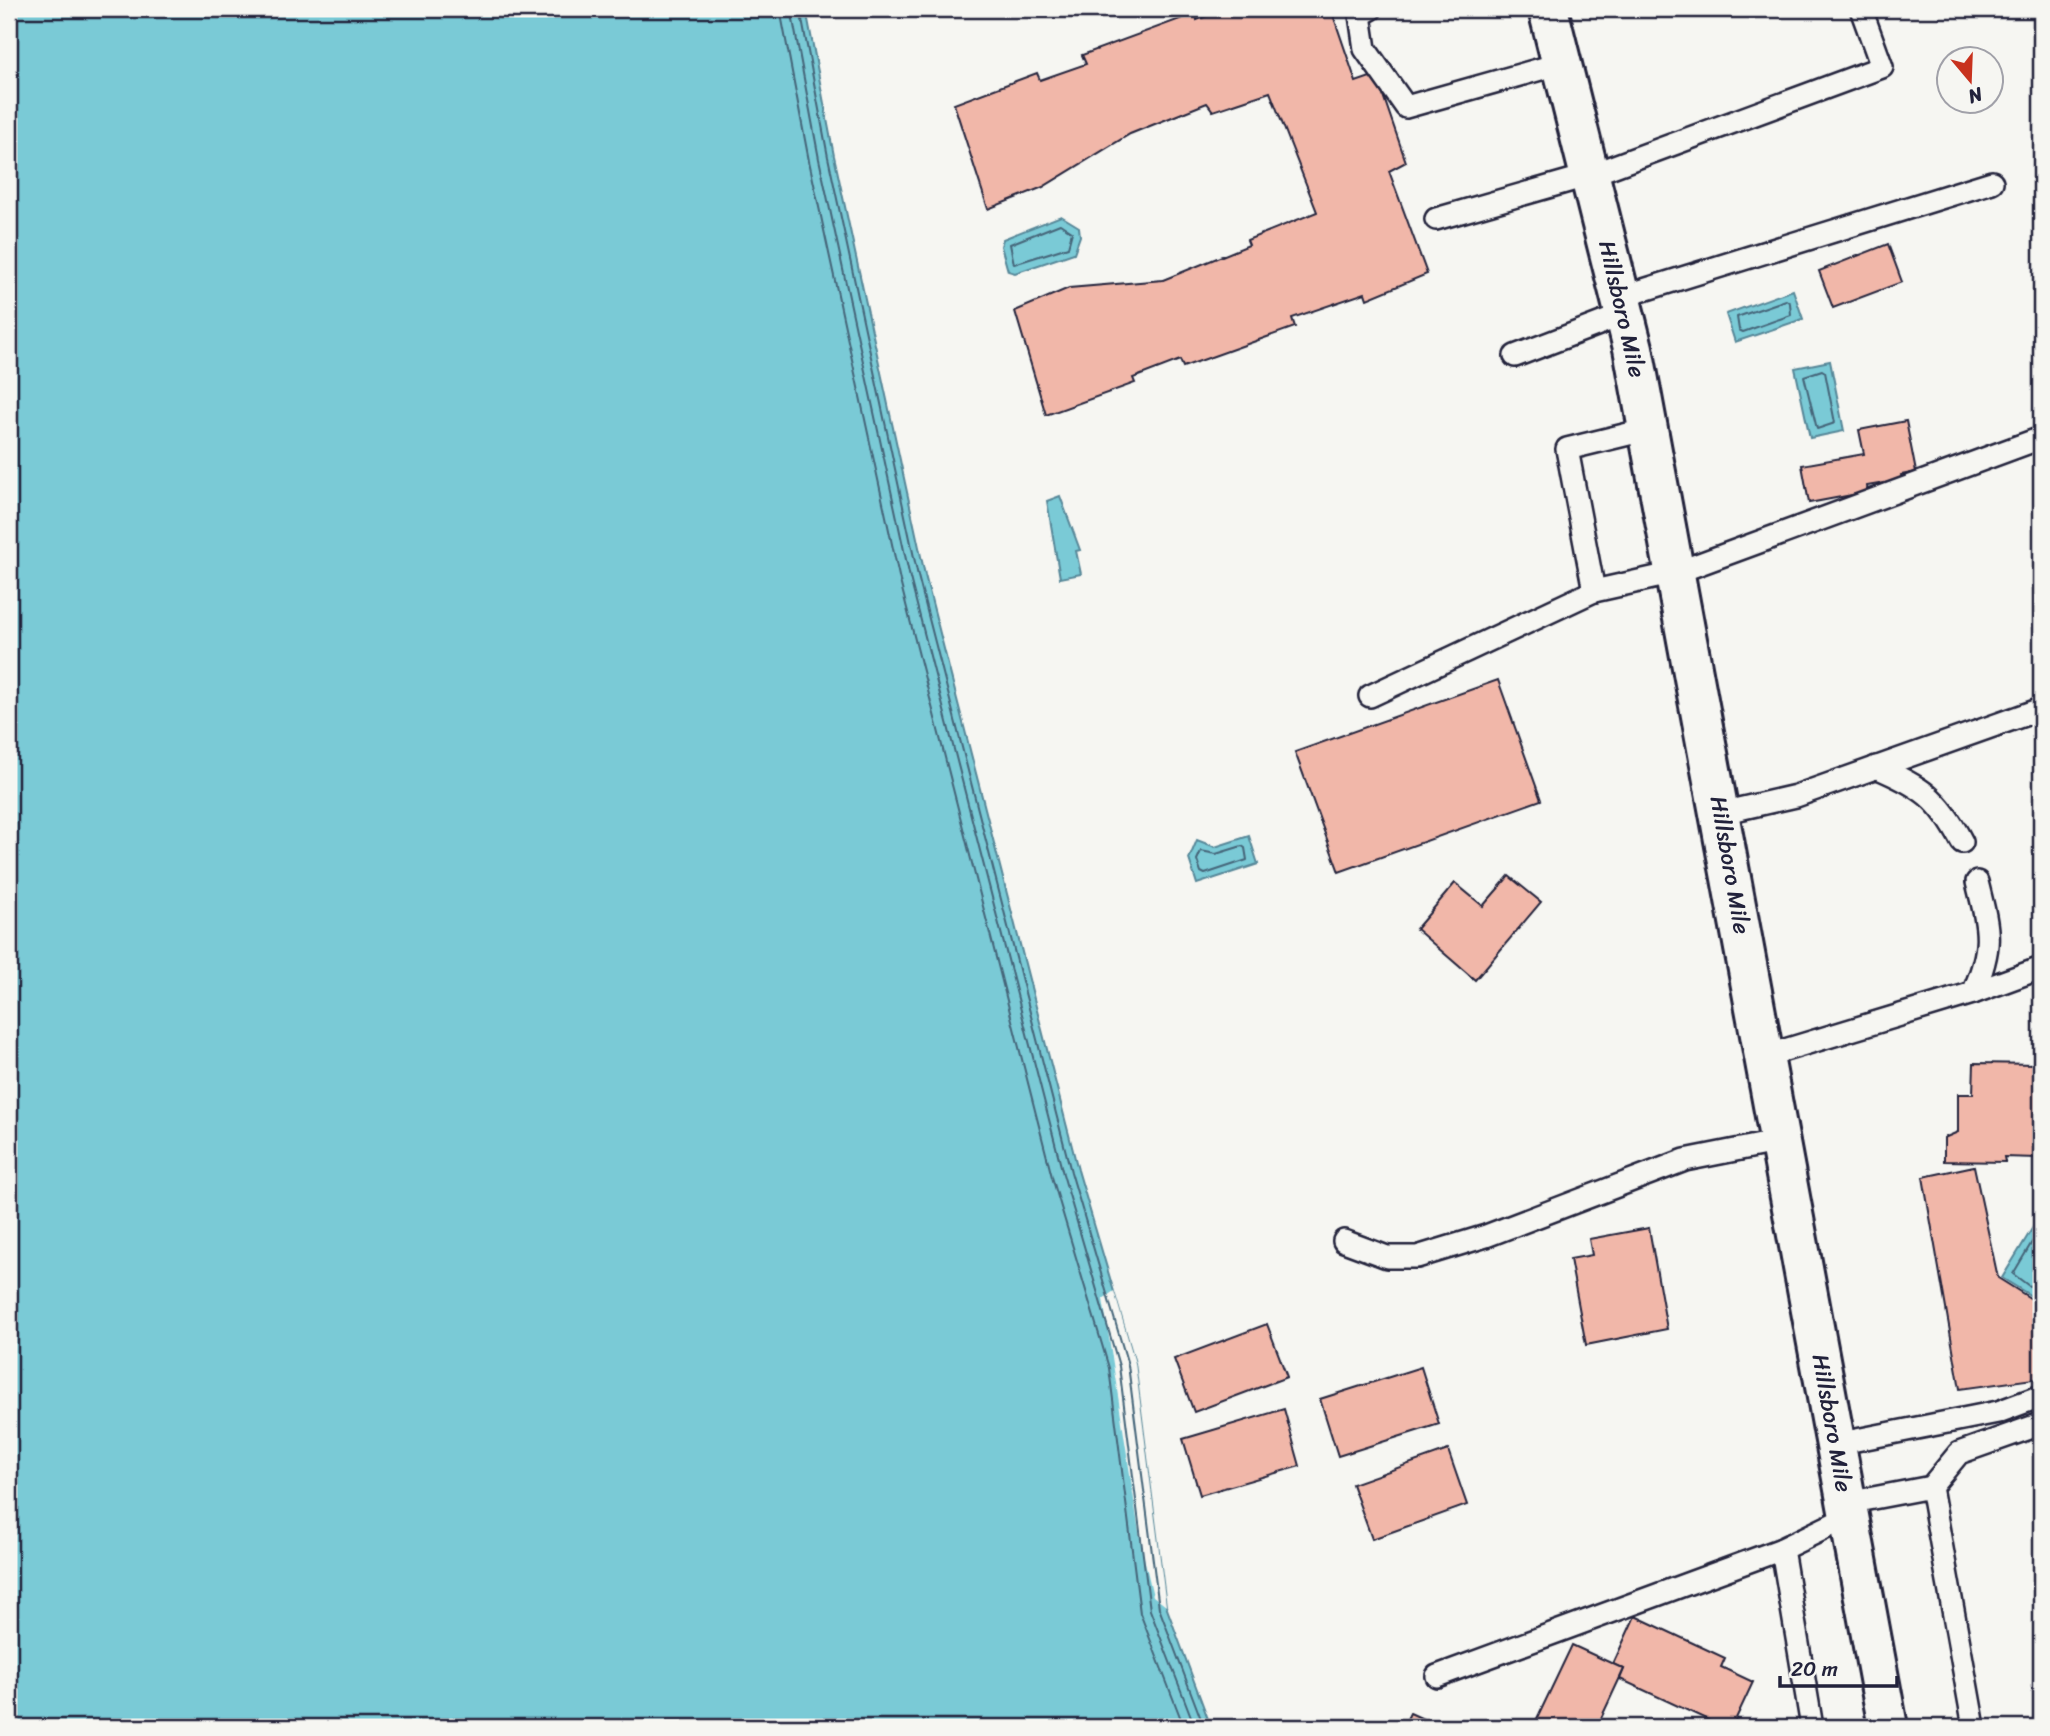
<svg xmlns="http://www.w3.org/2000/svg" width="2050" height="1736" font-family="Sriracha,sans-serif">
	<style>
		.water { fill: #7acad6; stroke: #578798; stroke-width: 2 }
		.pier { fill: #f6f6f2 }
		.lines { fill: none; stroke-linecap: round; stroke-linejoin: round }
		.shore { stroke: #456579; stroke-width: 2 }
		.building { fill: #f1b7a9; stroke: #22223b; stroke-width: 2 }
		.lane-casing { stroke: #22223b; stroke-width: 26 }
		.secondary-casing { stroke: #22223b; stroke-width: 44 }
		.lane { stroke: #f6f6f2; stroke-width: 21 }
		.secondary { stroke: #f6f6f2; stroke-width: 38 }
		.labels { text-anchor: middle; dominant-baseline: central; stroke-width: 7; stroke-linejoin: round; paint-order: stroke }
		.street-label { font-size: 23px; fill: #22223b; stroke: #f6f6f2 }
	</style>
	<rect width="100%" height="100%" fill="#f6f6f2"/>
	<filter id="ink" filterUnits="userSpaceOnUse"><feTurbulence type="fractalNoise" baseFrequency=".0143" numOctaves="2"/><feDisplacementMap in="SourceGraphic" scale="14" xChannelSelector="R" yChannelSelector="G"/><feConvolveMatrix kernelMatrix="1 2 1 2 8 2 1 2 1" color-interpolation-filters="sRGB"/></filter>
	<g filter="url(#ink)">
		<g class="water">
			<polygon points="9,9 806,9 834,156 925,575 1078,1170 1135,1363 1166,1606 1211,1727 9,1727"/>
			<polygon points="1061,216 1079,227 1080,236 1074,253 1015,273 1008,271 1001,246 1003,239"/>
			<polygon points="1793,290 1803,319 1735,342 1726,314"/>
			<polygon points="1830,361 1844,431 1810,438 1795,368"/>
			<polygon points="1060,496 1080,550 1076,551 1081,574 1060,578 1047,501"/>
			<polygon points="1249,836 1258,864 1197,884 1189,859 1197,840 1215,847"/>
			<polygon points="2041,1214 2041,1283 2033,1297 2002,1278"/>
		</g>
		<polygon class="pier" points="1114,1291 1135,1363 1166,1606 1153,1596 1141,1545 1103,1299"/>
		<g class="lines">
			<g class="shore">
				<polyline points="780,9 809,161 900,581 1052,1177 1109,1368 1140,1613 1184,1727"/>
				<polyline points="791,9 819,159 910,578 1063,1174 1119,1366 1150,1610 1195,1727"/>
				<polyline points="800,9 828,157 918,576 1071,1172 1128,1365 1159,1608 1204,1727"/>
				<polygon points="1060,224 1072,232 1068,247 1014,264 1010,244"/>
				<polygon points="1786,300 1790,303 1791,315 1743,332 1739,330 1737,317"/>
				<polygon points="1822,370 1825,372 1835,423 1817,429 1804,376"/>
				<polygon points="1242,846 1245,848 1247,860 1205,874 1201,872 1197,860 1201,851 1216,854"/>
				<polyline points="2041,1227 2013,1274 2029,1286 2041,1281"/>
			</g>
		</g>
		<g class="building">
			<polygon points="1223,9 1331,9 1356,82 1376,75 1406,162 1389,171 1427,274 1367,299 1365,293 1292,318 1295,327 1183,367 1180,360 1133,378 1135,383 1046,415 1015,311 1069,288 1163,280 1249,245 1247,240 1317,212 1270,92 1213,111 1207,103 1130,134 1043,187 988,209 954,104 1037,73 1040,80 1086,64 1082,55 1196,13 1197,20"/>
			<polygon points="1888,244 1902,282 1833,308 1819,271"/>
			<polygon points="1906,421 1916,472 1901,475 1902,480 1867,486 1868,492 1809,503 1802,465 1864,454 1859,430"/>
			<polygon points="1498,680 1541,800 1339,872 1295,752"/>
			<polygon points="1509,876 1541,902 1475,980 1416,929 1455,883 1483,906"/>
			<polygon points="1974,1063 2038,1064 2037,1158 2004,1157 2005,1162 1944,1161 1944,1138 1958,1132 1958,1094 1973,1094"/>
			<polygon points="1974,1166 1998,1278 2041,1305 2041,1378 1960,1389 1923,1177"/>
			<polygon points="1649,1228 1667,1329 1586,1345 1570,1259 1592,1255 1589,1239"/>
			<polygon points="1267,1324 1287,1377 1194,1412 1174,1359"/>
			<polygon points="1421,1367 1439,1424 1338,1456 1320,1399"/>
			<polygon points="1284,1409 1300,1466 1200,1495 1183,1439"/>
			<polygon points="1448,1450 1467,1505 1372,1539 1352,1484"/>
			<polygon points="1635,1616 1725,1658 1721,1667 1753,1682 1732,1727 1723,1727 1620,1679 1624,1669 1613,1664"/>
			<polygon points="1572,1645 1624,1669 1597,1727 1533,1727"/>
			<polygon points="1410,1713 1441,1727 1403,1727"/>
		</g>
		<g class="lines">
			<defs>
				<g id="lane">
					<polyline points="1371,9 1360,15 1365,49 1406,107 1562,63"/>
					<polyline points="1436,219 1590,175 1882,67 1861,9"/>
					<polyline points="1621,297 1992,182"/>
					<polyline points="1515,356 1625,314"/>
					<polyline points="1649,429 1567,449 1594,591 1675,573 2041,438"/>
					<polyline points="1370,696 1594,591"/>
					<path d="M1876,767C1921,786 1939,798 1962,842"/>
					<polyline points="1721,813 1796,796 2041,709"/>
					<path d="M1973,993C1994,945 1989,930 1977,882"/>
					<polyline points="1765,1056 1973,993 2041,968"/>
					<polyline points="1344,1241 1387,1257 1417,1257 1486,1236 1685,1160 1781,1141"/>
					<polyline points="1836,1444 1998,1412 2041,1396"/>
					<polyline points="1931,1487 1974,1727"/>
					<polyline points="1847,1503 1931,1487 1959,1453 2041,1424"/>
					<polyline points="1437,1676 1782,1549"/>
					<polyline points="1812,1727 1782,1549 1850,1516"/>
				</g>
				<polyline id="secondary" points="1548,9 1633,348 1888,1727"/>
			</defs>
			<use href="#lane" class="lane-casing"/>
			<use href="#secondary" class="secondary-casing"/>
			<use href="#lane" class="lane"/>
			<use href="#secondary" class="secondary"/>
		</g>
	</g>
	<g class="labels">
		<g class="street-label">
			<text transform="translate(1622 309) rotate(77)">Hillsboro Mile</text>
			<text transform="translate(1730 865) rotate(80)">Hillsboro Mile</text>
			<text transform="translate(1832 1423) rotate(80)">Hillsboro Mile</text>
		</g>
	</g>
	<rect width="2050" height="1736" fill="none" stroke="#f6f6f2" stroke-width="35"/>
	<rect x="18" y="18" width="2015" height="1701" fill="none" stroke="#22223b" stroke-width="2.5" filter="url(#ink)"/>
	<g transform="translate(1970 80) rotate(161)"><circle r="33" fill="#f6f6f2" stroke="#a1a1a9" stroke-width="2"/>
	<path d="M0-5L12 26L0 18L-12 26Z" fill="#c8321e"/>
	<text y="-10" font-size="19" font-weight="bold" text-anchor="middle" fill="#22223b">N</text>
	</g>
	<path d="M1780 1676v10h117v-10" fill="none" stroke="#22223b" stroke-width="3.5"/>
	<text x="1791" y="1676" font-size="21" fill="#22223b" stroke="#f6f6f2" stroke-width="5" paint-order="stroke">20 m</text>
</svg>
